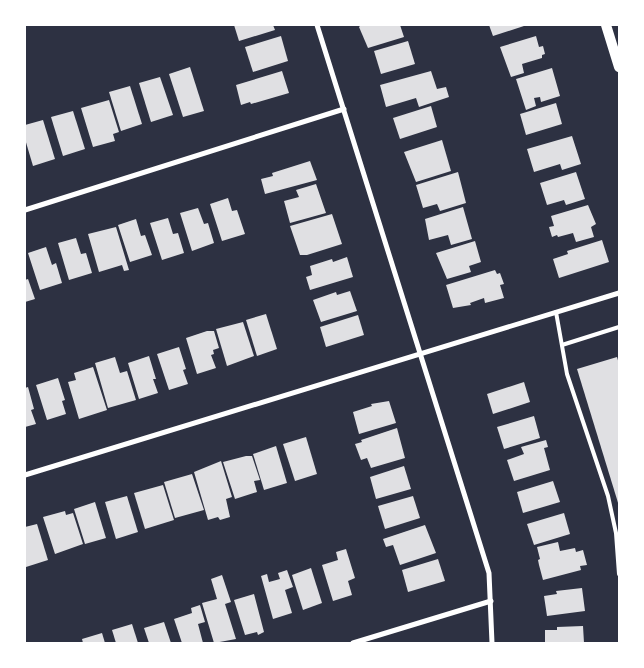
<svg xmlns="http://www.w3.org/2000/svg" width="644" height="668" viewBox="0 0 644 668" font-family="Figtree,sans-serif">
  <rect width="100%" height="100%" fill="#2d3142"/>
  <g fill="#e0e0e3">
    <polygon points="234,25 273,25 275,30 239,41"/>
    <polygon points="361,25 400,25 404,37 368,48 359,27"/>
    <polygon points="489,25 527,25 493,36"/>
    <polygon points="281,36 288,61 253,72 245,47"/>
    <polygon points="536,36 539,47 543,46 545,54 542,55 542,58 522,64 524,73 511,77 500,47"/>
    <polygon points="408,41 415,64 381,74 374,51"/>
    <polygon points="190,67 204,111 183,117 169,74"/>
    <polygon points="552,68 560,96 541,102 540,97 534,98 536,106 526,110 516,79"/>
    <polygon points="282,71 289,93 251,104 250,102 241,105 236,85"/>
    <polygon points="431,71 437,89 446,87 449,97 419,107 416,98 386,107 380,85"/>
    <polygon points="160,77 173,115 151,122 139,83"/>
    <polygon points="130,86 142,124 121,131 109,92"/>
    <polygon points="109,100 119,132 113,134 115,141 93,147 81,108"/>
    <polygon points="556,103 562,124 526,135 520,114"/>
    <polygon points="431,106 437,127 400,139 393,118"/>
    <polygon points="73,111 85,149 63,156 51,117"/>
    <polygon points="43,120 55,159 33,166 25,139 25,125"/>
    <polygon points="572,136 581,164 562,170 560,164 534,172 527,149"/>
    <polygon points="442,140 451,171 416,182 404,152"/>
    <polygon points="310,161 317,180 265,194 261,179 273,176 272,173"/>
    <polygon points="458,172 466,203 440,211 437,204 423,208 416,185"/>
    <polygon points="576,172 585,199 566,205 564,200 547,205 540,183"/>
    <polygon points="316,184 326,213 290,223 284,201 299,197 296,190"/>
    <polygon points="228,198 232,211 237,210 245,234 222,241 210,204"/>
    <polygon points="588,205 596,224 591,227 594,237 576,242 573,233 558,237 557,235 552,237 549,227 554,226 551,216"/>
    <polygon points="463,207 472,239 451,245 448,235 429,240 425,219"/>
    <polygon points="198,208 204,224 208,223 214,243 192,251 180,213"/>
    <polygon points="332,214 342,244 307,255 300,255 290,226"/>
    <polygon points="168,218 173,234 178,233 184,253 162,260 150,223"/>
    <polygon points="136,219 141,236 145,235 152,255 130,262 118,225"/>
    <polygon points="116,227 129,270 124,271 122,265 99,272 88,234"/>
    <polygon points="76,238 81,254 86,253 92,273 69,280 58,243"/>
    <polygon points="602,240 609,262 559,278 553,259 568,254 567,251"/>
    <polygon points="475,241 481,262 469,266 471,272 447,279 436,253"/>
    <polygon points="46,247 52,265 56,263 62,283 40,290 28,253"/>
    <polygon points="347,257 353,277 310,290 306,277 312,275 310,266 332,259 333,262"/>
    <polygon points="495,270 497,274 500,273 504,284 500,285 504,298 485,303 484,298 470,303 471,305 453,308 446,285"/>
    <polygon points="28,279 35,299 25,302 25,280"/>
    <polygon points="350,291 357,311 321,322 313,300 336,292 337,295"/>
    <polygon points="266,314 277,349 257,356 246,320"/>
    <polygon points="358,315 364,335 326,347 320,327"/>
    <polygon points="243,322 254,356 227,366 216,329"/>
    <polygon points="207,331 214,331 219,348 213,350 214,354 211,355 216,368 197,374 186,338"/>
    <polygon points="179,347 186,369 183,370 188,384 169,390 157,354"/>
    <polygon points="149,356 156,379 153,379 158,393 139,399 128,363"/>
    <polygon points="115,357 120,373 127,371 136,400 108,408 95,363"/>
    <polygon points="617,357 619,364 619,506 577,369"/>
    <polygon points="93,367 107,410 79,419 68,382 76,380 74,373"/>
    <polygon points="58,378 65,400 62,401 66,414 47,420 36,385"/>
    <polygon points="524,382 530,402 493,414 487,394"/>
    <polygon points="28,387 34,409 31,410 36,424 25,427 25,388"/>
    <polygon points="389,401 396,423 359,434 353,412 372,406 371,404"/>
    <polygon points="534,416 540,438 504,449 497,427"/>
    <polygon points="397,428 405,458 371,468 367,458 361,460 355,444 362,442 361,440"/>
    <polygon points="306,437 317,474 295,481 283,444"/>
    <polygon points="546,440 548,447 544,448 550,470 514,481 507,460 524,454 521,447"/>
    <polygon points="276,446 287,483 264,490 253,454"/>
    <polygon points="246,456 252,456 260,480 254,481 257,492 235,499 223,462"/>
    <polygon points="221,461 232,497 226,499 230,517 220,520 218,517 208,520 194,472"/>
    <polygon points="404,466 411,489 376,499 370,477"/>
    <polygon points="192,474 204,510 175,518 164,482"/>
    <polygon points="553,481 560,502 523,513 517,492"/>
    <polygon points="163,485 174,520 145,529 134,493"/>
    <polygon points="127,496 138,532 116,539 105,502"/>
    <polygon points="413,496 420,518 385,529 378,506"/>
    <polygon points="95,502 106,538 85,544 74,509"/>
    <polygon points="65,511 66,515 73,513 83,544 55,554 43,517"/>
    <polygon points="564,513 570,534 534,545 527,524"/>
    <polygon points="37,524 48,560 26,567 25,527"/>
    <polygon points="425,525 436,553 400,565 393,545 386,547 383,539"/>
    <polygon points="558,542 560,551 575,548 576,552 583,550 587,565 580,566 581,570 543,580 539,565 538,560 540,559 537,547"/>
    <polygon points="346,549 355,578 348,581 352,595 333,601 322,565 338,560 336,552"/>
    <polygon points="438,559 445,581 408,592 402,570"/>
    <polygon points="311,568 322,603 303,610 292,575"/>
    <polygon points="287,570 293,587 285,590 292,613 273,619 261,576 267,574 269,582 280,579 278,573"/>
    <polygon points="222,575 231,602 225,604 236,639 214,643 202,603 217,599 211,579"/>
    <polygon points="582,588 585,611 547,616 544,596 557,594 556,591"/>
    <polygon points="254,594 264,632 258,635 257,632 245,635 234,600"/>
    <polygon points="200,605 205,622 198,624 203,643 182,643 174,619 192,613 191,608"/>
    <polygon points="164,622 171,643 149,643 144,628"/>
    <polygon points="132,624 138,643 116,643 112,630"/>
    <polygon points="583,626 584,643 545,643 545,630 557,630 557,627"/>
    <polygon points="102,633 105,643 83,643 82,639"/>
  </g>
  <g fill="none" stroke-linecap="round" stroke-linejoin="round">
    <g stroke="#fff" stroke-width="4">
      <polyline points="556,312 567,374 608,496 616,533 619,574"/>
      <polyline points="562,345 619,327"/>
    </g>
    <g stroke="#fff" stroke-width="5">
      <polyline points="317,25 489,573 492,643"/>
      <polyline points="25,210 344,109"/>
      <polyline points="25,475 619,293"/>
      <polyline points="353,643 491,601"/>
    </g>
    <polyline stroke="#fff" stroke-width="10" points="606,25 619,67"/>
  </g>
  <rect width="644" height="668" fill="none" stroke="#ffffff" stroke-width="52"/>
</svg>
